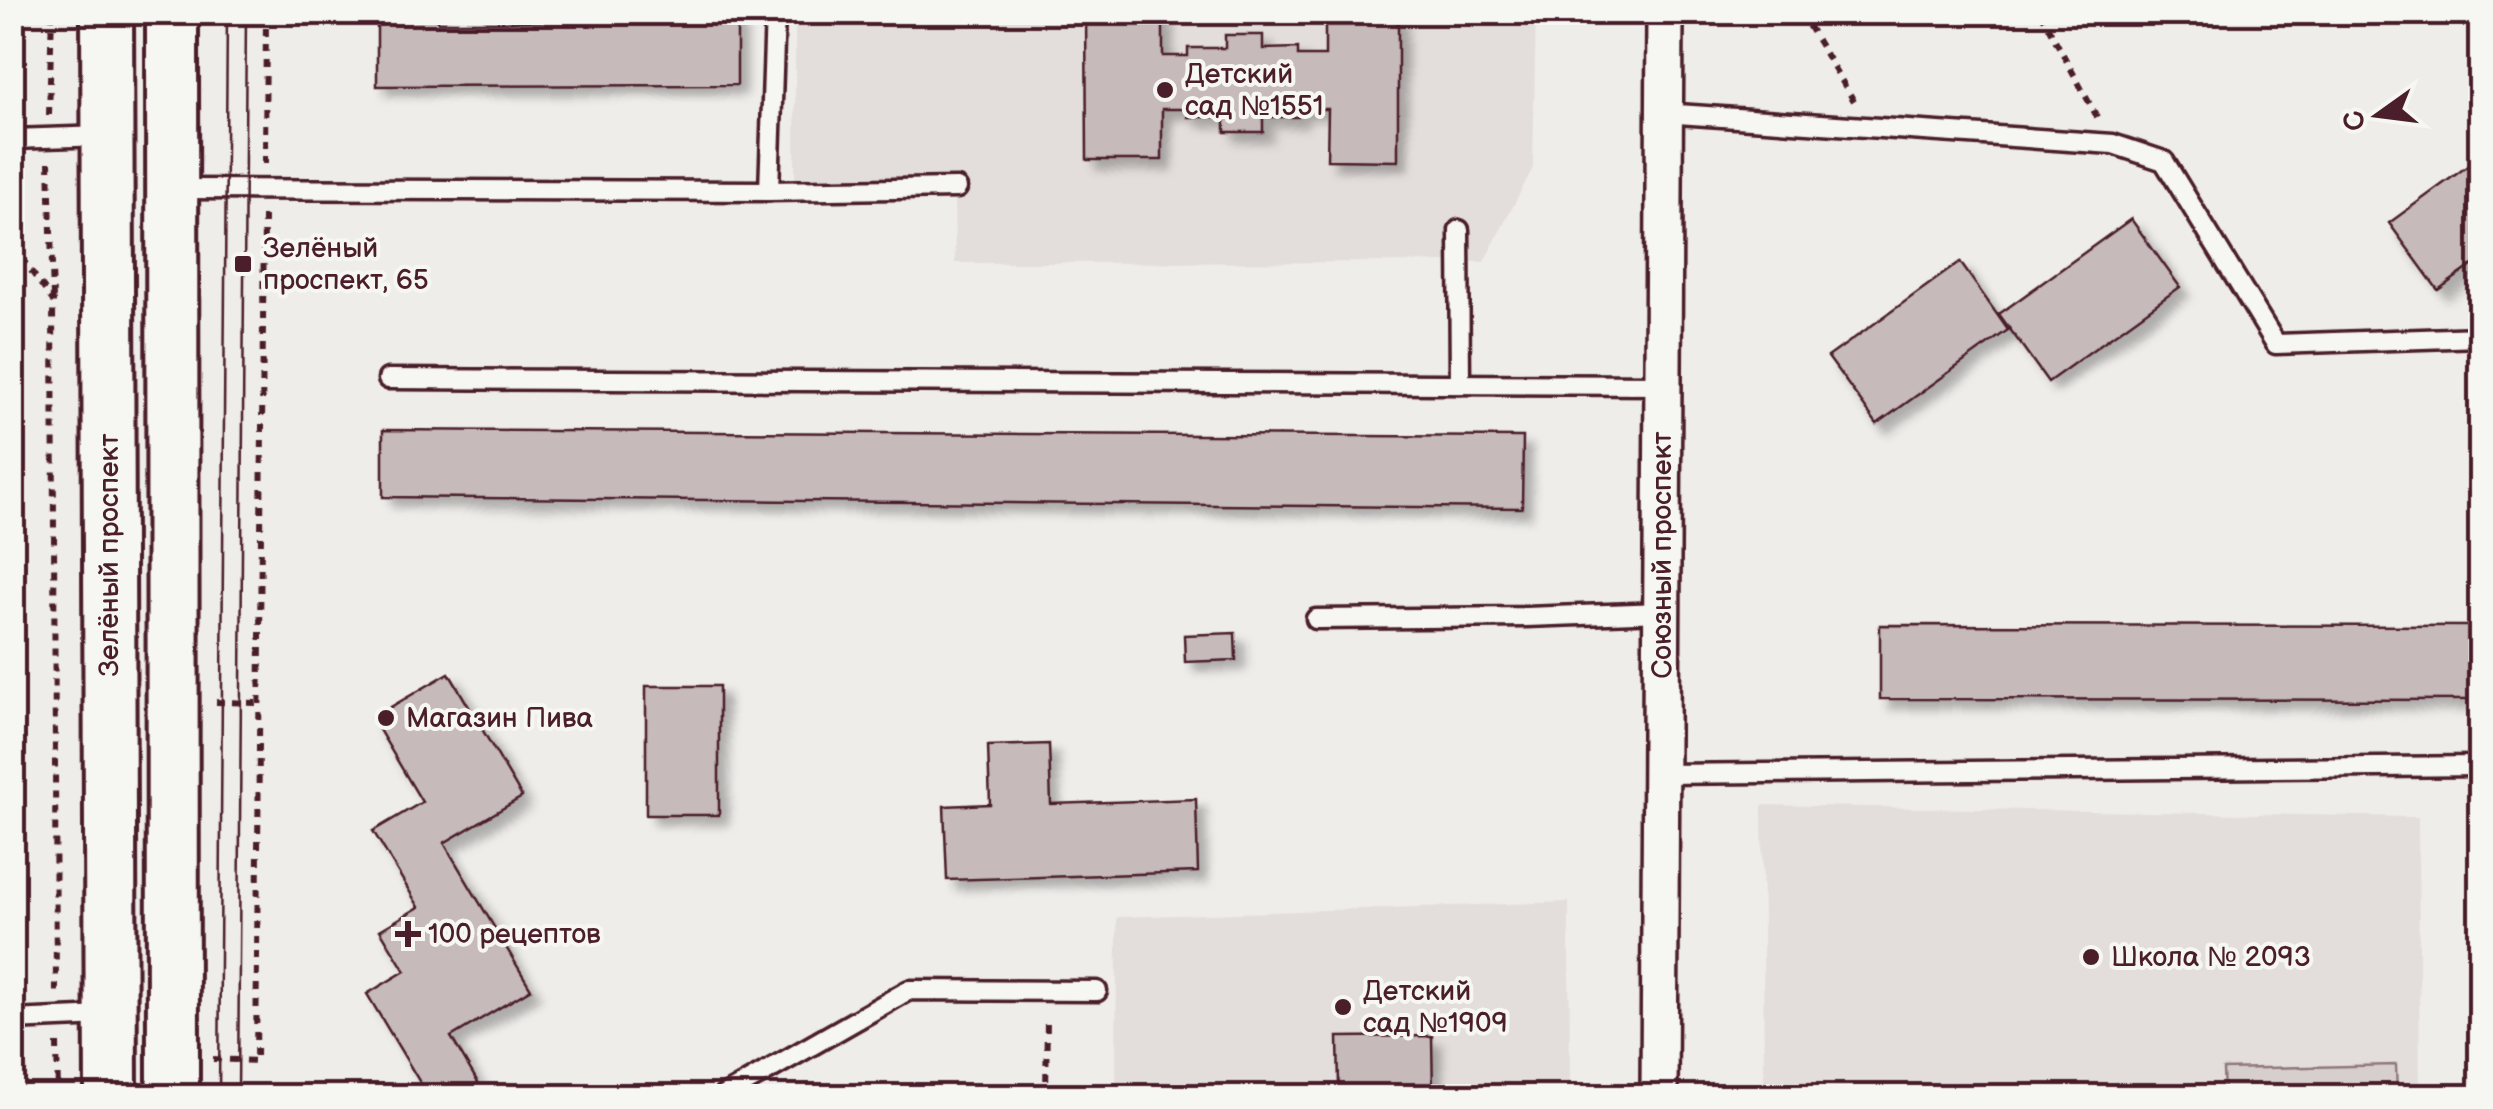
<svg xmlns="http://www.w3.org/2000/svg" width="2493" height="1109" viewBox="0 0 2493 1109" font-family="'Balsamiq Sans',sans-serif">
  <defs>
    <filter id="shadow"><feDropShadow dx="9" dy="9" stdDeviation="5" flood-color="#0004"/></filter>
  </defs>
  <rect width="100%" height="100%" fill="#efedea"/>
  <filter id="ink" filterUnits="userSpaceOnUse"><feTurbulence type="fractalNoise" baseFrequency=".01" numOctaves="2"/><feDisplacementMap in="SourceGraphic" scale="20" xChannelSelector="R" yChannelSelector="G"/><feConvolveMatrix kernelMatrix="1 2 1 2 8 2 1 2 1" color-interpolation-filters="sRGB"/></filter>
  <g filter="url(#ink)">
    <g fill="#e3dedc">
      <polygon points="795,13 1536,13 1533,168 1484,262 955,263 954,201 795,203"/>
      <polygon points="1762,805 2418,817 2420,1096 1764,1096"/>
      <polygon points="1569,902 1570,1096 1116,1096 1117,917"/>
      <polygon points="12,1068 28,1068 28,1096 13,1096"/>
    </g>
    <polygon fill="#d7cfce" stroke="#90777c" stroke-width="2.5" points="2396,1065 2397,1096 2224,1096 2223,1069"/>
    <g fill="#c6babb" stroke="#4a1f2b" stroke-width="2.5" filter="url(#shadow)">
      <polygon points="377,12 438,12 438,22 682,21 682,12 737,12 737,85 377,86"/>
      <polygon points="1086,12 1163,12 1163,56 1188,56 1188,48 1225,48 1225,35 1263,35 1263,49 1298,48 1298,56 1325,56 1325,12 1398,12 1398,161 1327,160 1328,109 1299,109 1298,117 1263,117 1263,132 1225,132 1225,117 1188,117 1188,109 1162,109 1162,160 1087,160"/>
      <polygon points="2480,157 2480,260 2438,290 2389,223"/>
      <polygon points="2131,219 2180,287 2048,382 1999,314"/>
      <polygon points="1960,262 2008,330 1877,424 1828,357"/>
      <polygon points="383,430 1523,437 1522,508 383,497"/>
      <polygon points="1880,625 2480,626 2480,700 1880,699"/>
      <polygon points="1235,633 1236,660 1185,662 1184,635"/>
      <polygon points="449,673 522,797 444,843 531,989 451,1037 486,1096 428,1096 367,994 405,971 380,930 419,907 373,831 422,802 372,718"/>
      <rect x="646" y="686" width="73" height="129"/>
      <polygon points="1049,744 1051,804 1196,799 1198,872 947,880 944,806 990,804 988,746"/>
      <polygon points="1432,1036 1433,1096 1365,1096 1365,1086 1339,1087 1338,1037"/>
    </g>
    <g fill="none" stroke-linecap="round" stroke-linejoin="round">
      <defs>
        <g id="lane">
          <polyline points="1663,113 2113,144 2164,161 2276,344 2480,337"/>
          <polyline points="12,139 106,136"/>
          <polyline points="173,189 769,191 957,188"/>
          <polyline points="769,191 775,12"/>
          <polyline points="1459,230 1460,384"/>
          <polyline points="388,379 1663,385"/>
          <polyline points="1316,619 1526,617 1662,612"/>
          <polyline points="1661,774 2480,766"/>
          <polyline points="12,1020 105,1016"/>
          <polyline points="723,1096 909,990 1097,991"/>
        </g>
        <polyline id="street" points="1659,1096 1665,12"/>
        <g id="secondary">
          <polyline points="107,12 111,1096"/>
          <polyline points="172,12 173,1096"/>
        </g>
      </defs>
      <use href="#lane" stroke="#4a1f2b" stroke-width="25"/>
      <use href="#street" stroke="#4a1f2b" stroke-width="42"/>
      <use href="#secondary" stroke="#4a1f2b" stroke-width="58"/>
      <g stroke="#4a1f2b" stroke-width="6" stroke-dasharray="8 8" stroke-linecap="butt">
        <polyline points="1800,12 1854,101"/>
        <polyline points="2040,12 2097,117"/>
        <polyline points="49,115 52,12"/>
        <polyline points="49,162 53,300"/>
        <polyline points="265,164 266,12"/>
        <polyline points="12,245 53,301 56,995"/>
        <polyline points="216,702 259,703"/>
        <polyline points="57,1043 58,1096"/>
        <polyline points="213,1059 256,1061 264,216"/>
        <polyline points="1046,1096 1047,1018"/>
      </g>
      <use href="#lane" stroke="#f6f6f2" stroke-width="18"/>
      <use href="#street" stroke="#f6f6f2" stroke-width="35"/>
      <use href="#secondary" stroke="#f6f6f2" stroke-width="50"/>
      <g stroke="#4a1f2b" stroke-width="2.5">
        <polyline points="219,1096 227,12"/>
        <polyline points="238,1096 246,12"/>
      </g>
    </g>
  </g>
  <g fill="#4a1f2b" stroke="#f6f6f2" stroke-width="4">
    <circle cx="1165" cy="90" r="10"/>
    <rect x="233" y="254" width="20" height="20" rx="5"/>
    <circle cx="386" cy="718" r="10"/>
    <path d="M403 919h10v10h10v10h-10v10h-10v-10h-10v-10h10z"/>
    <circle cx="2091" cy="957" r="10"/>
    <circle cx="1343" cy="1007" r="10"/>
  </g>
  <g text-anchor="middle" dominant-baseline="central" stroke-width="8" stroke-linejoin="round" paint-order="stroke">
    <g font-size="28" fill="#4a1f2b" stroke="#f6f6f2" text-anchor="start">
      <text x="1185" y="74">Детский<tspan x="1185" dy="32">сад №1551</tspan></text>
      <text x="263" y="248">Зелёный<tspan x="263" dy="32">проспект, 65</tspan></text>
      <text x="406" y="718">Магазин Пива</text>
      <text x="428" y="934">100 рецептов</text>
      <text x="2111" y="957">Школа № 2093</text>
      <text x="1363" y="991">Детский<tspan x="1363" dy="32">сад №1909</tspan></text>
    </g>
    <g font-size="28" fill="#4a1f2b" stroke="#f6f6f2">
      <text transform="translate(109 555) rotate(-90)">Зелёный проспект</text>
      <text transform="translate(1662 555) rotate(-90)">Союзный проспект</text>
    </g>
  </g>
  <rect width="2493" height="1109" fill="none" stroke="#f6f6f2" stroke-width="50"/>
  <rect x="25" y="25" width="2443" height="1059" fill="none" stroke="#4a1f2b" stroke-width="4" filter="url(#ink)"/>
  <g transform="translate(2378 115) rotate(256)" stroke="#f6f6f2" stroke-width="8" paint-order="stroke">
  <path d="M0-8L18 38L0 25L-18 38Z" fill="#4a1f2b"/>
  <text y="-15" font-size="28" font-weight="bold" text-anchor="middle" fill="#4a1f2b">С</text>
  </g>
</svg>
